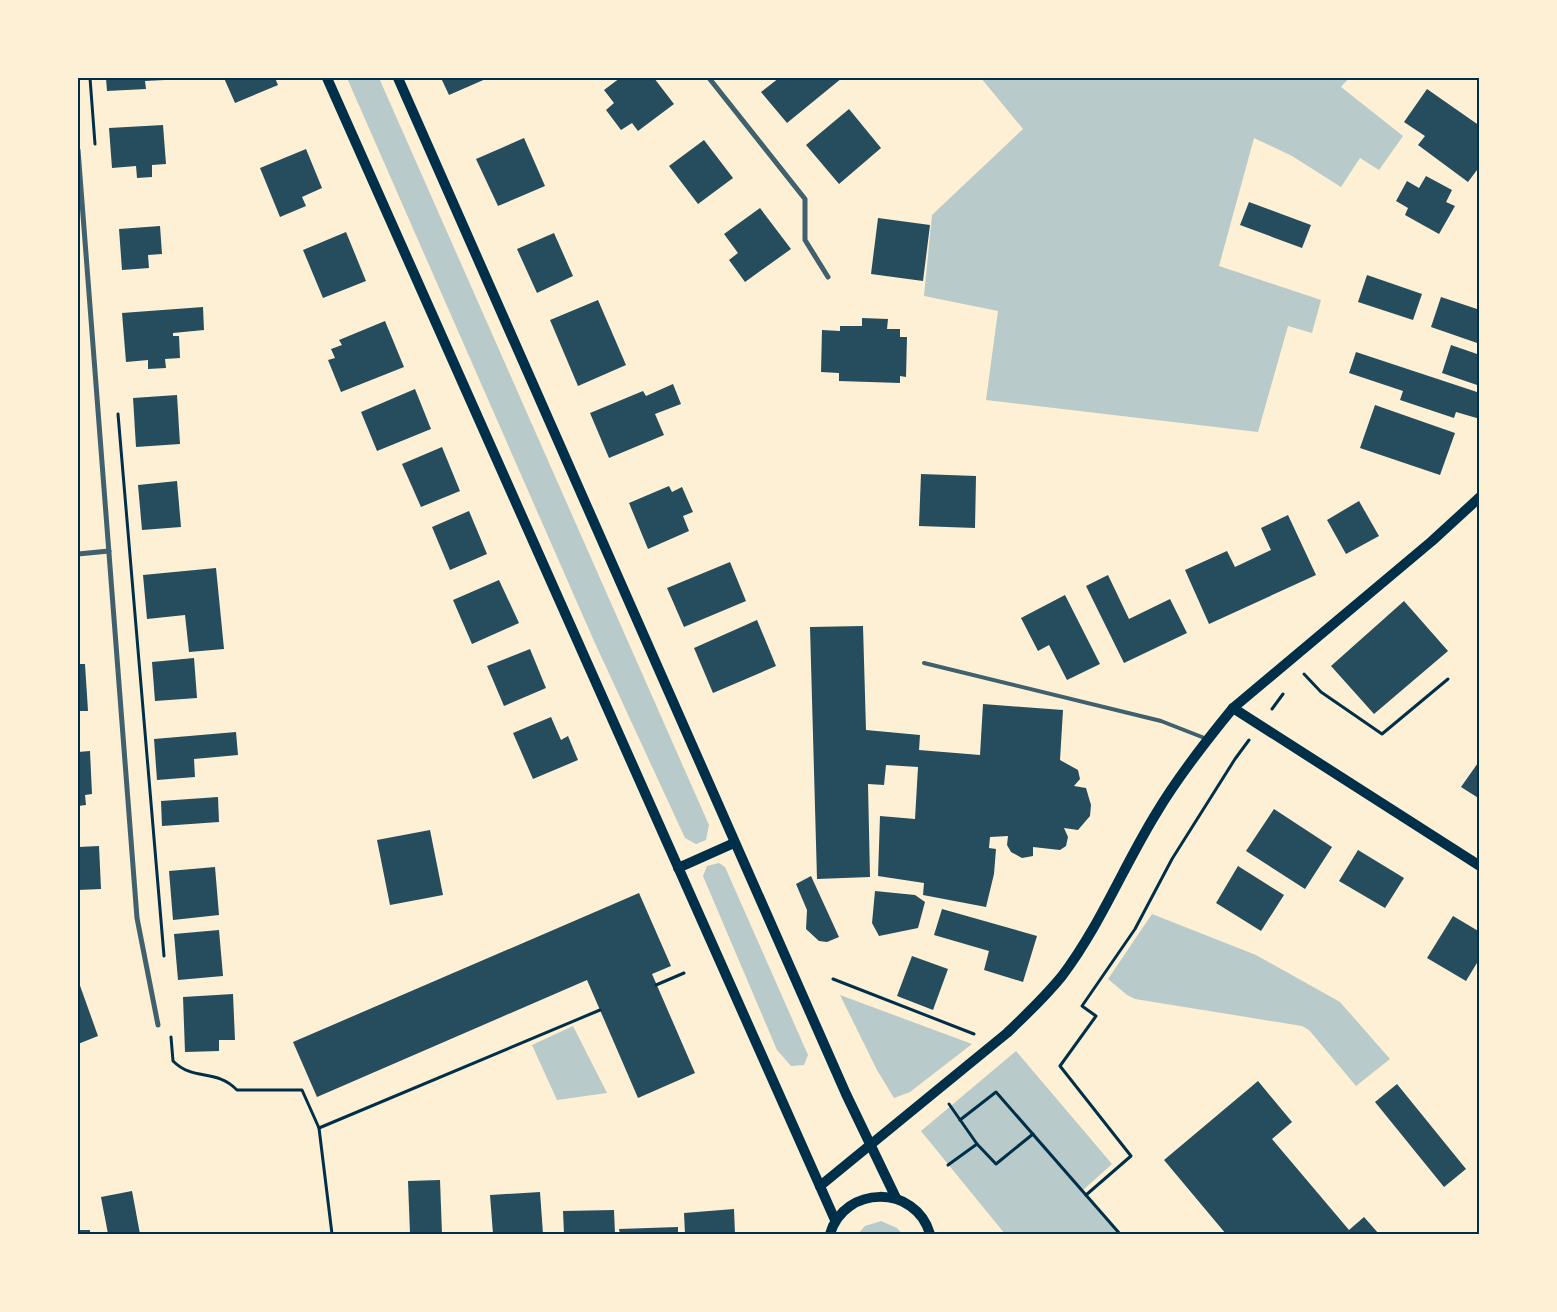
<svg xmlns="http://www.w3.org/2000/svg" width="1557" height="1312" viewBox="0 0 1557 1312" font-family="'Open Sans',sans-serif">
  <rect width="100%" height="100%" fill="#fdf0d5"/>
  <g fill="#b9caca">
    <polygon points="347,78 379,78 709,825 706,840 696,844 685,838 594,641"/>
    <polygon points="981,78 1349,78 1341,87 1403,136 1379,170 1360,158 1341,187 1292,156 1254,138 1219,266 1321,300 1312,333 1288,326 1258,432 986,400 998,311 924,296 932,215 1023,129"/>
    <polygon points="719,863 725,867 808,1055 804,1065 791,1066 777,1050 703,876 707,866"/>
    <polygon points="1152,914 1256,955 1340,1002 1390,1059 1356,1086 1309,1030 1302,1026 1135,999 1127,995 1108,979"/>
    <polygon points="840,995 972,1044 910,1092 894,1098 877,1070"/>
    <polygon points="573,1026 607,1093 557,1100 532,1045"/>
    <polygon points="1016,1051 1112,1164 1082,1191 1120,1234 1005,1234 921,1131"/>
    <polygon points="881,1221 897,1228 902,1234 858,1234 865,1226"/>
  </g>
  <g fill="#264d5e">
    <polygon points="106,78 165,78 165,80 145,81 146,89 107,91"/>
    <polygon points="224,78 275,78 278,85 235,103"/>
    <polygon points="441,78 488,78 449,95"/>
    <polygon points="620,78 654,78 674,104 638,131 632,123 621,130 606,110 614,103 604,90"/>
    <polygon points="779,78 842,78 787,123 761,92"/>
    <polygon points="1427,89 1480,126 1480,166 1468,182 1418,145 1425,136 1404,122"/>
    <polygon points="849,109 881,148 839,184 806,145"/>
    <polygon points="163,125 166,164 152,165 152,177 137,178 136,166 112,168 109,128"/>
    <polygon points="524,138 545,186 498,206 476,159"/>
    <polygon points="704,140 733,178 698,204 669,166"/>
    <polygon points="306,149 322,188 302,197 306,206 280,217 260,168"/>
    <polygon points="1426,176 1452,190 1446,202 1455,206 1439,234 1405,215 1408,208 1396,201 1407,181 1419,188"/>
    <polygon points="1249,202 1311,225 1302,248 1240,225"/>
    <polygon points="760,208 791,249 745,282 729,260 738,253 724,234"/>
    <polygon points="878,218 930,225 923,281 871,274"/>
    <polygon points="160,226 162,254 148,255 149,268 122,270 119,229"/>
    <polygon points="346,232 366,281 323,298 303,250"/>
    <polygon points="554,233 573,276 537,293 517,249"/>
    <polygon points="1367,275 1422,294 1413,320 1358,302"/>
    <polygon points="1441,297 1480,310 1480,344 1431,327"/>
    <polygon points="598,300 626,365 578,386 550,320"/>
    <polygon points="203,307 204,330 173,333 173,336 179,336 180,358 165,359 166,368 148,369 148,360 126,362 122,313"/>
    <polygon points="862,318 888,319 887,329 900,329 900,337 907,337 906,377 900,376 900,383 839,381 839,373 821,372 822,330 840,331 840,326 862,326"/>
    <polygon points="385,321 404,367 341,392 328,360 335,358 331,349 342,345 339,340"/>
    <polygon points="1451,345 1480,355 1480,386 1442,373"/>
    <polygon points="1356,352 1480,393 1480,419 1456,412 1454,418 1400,400 1403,391 1349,373"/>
    <polygon points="673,384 681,404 655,414 664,435 609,458 590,413 643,391 646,396"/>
    <polygon points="415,389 431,429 377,451 361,412"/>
    <polygon points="177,395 180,444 136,447 133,398"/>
    <polygon points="1375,405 1455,433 1440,475 1360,448"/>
    <polygon points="442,447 460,491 421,507 402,464"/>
    <polygon points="921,474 976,476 975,528 919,526"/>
    <polygon points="177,481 181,527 142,530 138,485"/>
    <polygon points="669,486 672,492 682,487 693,512 683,516 689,531 648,549 629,503"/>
    <polygon points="1359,501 1379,536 1346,554 1327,520"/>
    <polygon points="469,511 487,554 450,570 432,527"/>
    <polygon points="1288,515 1316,575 1209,624 1185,570 1227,551 1235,567 1271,550 1261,528"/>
    <polygon points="730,562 746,601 684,627 667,588"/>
    <polygon points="216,568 224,649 189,652 185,615 147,619 143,575"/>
    <polygon points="1108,575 1129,619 1170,599 1187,633 1124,663 1086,586"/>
    <polygon points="499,580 519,623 472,644 453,600"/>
    <polygon points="1065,595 1100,664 1067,680 1049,645 1038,651 1021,618"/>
    <polygon points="1404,601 1448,651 1374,714 1331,666"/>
    <polygon points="757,620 776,666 713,693 694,648"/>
    <polygon points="863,626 866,730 920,735 919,750 980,755 983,704 1063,710 1060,760 1078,770 1080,779 1074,786 1086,788 1091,805 1090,816 1078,830 1064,828 1068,837 1066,846 1060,850 1033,847 1033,856 1022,858 1011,852 1007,845 1008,836 990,837 989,848 996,849 994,874 986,907 923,895 924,883 878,876 880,816 915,819 918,767 886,765 884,785 868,784 870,877 817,879 810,627"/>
    <polygon points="530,649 546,688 504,706 487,666"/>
    <polygon points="194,658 197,698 155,701 152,662"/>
    <polygon points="78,664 85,664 88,711 78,711"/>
    <polygon points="551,717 561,740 568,736 578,760 533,779 513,733"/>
    <polygon points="236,732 238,755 194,759 195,777 157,780 154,739"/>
    <polygon points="90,751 92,794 85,795 86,805 78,806 78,752"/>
    <polygon points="1480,760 1480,799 1461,787"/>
    <polygon points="218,797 219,822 162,826 161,801"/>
    <polygon points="1274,809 1332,847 1305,889 1246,851"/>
    <polygon points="430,830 443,895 390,905 377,840"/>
    <polygon points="99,846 101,889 78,890 78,847"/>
    <polygon points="1358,850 1404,878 1385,908 1339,881"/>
    <polygon points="1238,866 1284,895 1261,931 1216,903"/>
    <polygon points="215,867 219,915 173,920 169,871"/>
    <polygon points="811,876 839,937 827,942 819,941 806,929 807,910 796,884"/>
    <polygon points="875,891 915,895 925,902 918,928 879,936 872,923"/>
    <polygon points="639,893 671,966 652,974 695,1073 638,1098 587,980 317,1097 293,1042"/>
    <polygon points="942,909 1037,936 1023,982 984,970 989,951 934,935"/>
    <polygon points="1453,916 1480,932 1480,958 1466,981 1427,958"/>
    <polygon points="219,930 223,976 178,980 174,934"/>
    <polygon points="912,956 948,969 933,1010 897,996"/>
    <polygon points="78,980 98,1036 78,1044"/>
    <polygon points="233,994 235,1040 219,1040 219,1051 185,1052 183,997"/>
    <polygon points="1258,1081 1292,1122 1272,1139 1349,1230 1364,1217 1379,1234 1226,1234 1164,1160"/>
    <polygon points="1397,1084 1466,1169 1444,1187 1375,1102"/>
    <polygon points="440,1180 442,1234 410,1234 408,1181"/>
    <polygon points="132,1191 140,1234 108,1234 101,1197"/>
    <polygon points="540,1192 543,1234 493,1234 490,1195"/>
    <polygon points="734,1209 735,1234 685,1234 684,1213"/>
    <polygon points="614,1210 615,1234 564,1234 563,1211"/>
    <polygon points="678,1227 678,1234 620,1234 619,1229"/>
    <rect x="78" y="1230" width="12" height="4"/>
  </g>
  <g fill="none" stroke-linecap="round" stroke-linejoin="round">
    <g stroke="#003049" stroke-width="3">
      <polyline points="90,78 95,144"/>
      <polyline points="118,414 164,956"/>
      <polyline points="1304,674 1321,692 1382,734 1448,679"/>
      <polyline points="1272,709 1283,694"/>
      <polyline points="833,979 974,1034"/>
      <polyline points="656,985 684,973"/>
      <path d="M171,1037L173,1061C194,1082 216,1068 237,1090H302L319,1128L332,1234"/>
      <polyline points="960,1120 996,1092 1120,1234"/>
      <polyline points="319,1128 600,1010"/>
      <polyline points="977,1144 996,1164 1033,1134"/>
      <polyline points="948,1165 977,1144 949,1104"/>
      <polyline points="1086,1195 1131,1156 1060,1066 1096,1016 1082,1006 1135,929 1172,859 1235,759 1249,740"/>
    </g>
    <polyline stroke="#3f606c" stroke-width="4" points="924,663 1161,721 1207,739"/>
    <g stroke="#3f606c" stroke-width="5">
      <polyline points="709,78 805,199 805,240 828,277"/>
      <polyline points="78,150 137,918 158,1025"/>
      <polyline points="78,554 109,551"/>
    </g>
    <g stroke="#003049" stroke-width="10">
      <polyline points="327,78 835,1220"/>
      <polyline points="398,78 846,1094 896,1198"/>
      <polyline points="1233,708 1480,866"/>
      <polyline points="678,868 734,843"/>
      <path d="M820,1186L1007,1033C1026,1015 1045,997 1062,976C1100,926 1124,865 1157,812C1179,775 1206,741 1233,708L1432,541L1480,497"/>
      <path d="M830,1234C844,1185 916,1184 930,1234"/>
    </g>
  </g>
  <rect width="1557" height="1312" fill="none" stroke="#fdf0d5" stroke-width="158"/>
  <rect x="79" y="79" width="1399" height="1154" fill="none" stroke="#003049" stroke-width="2"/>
</svg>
